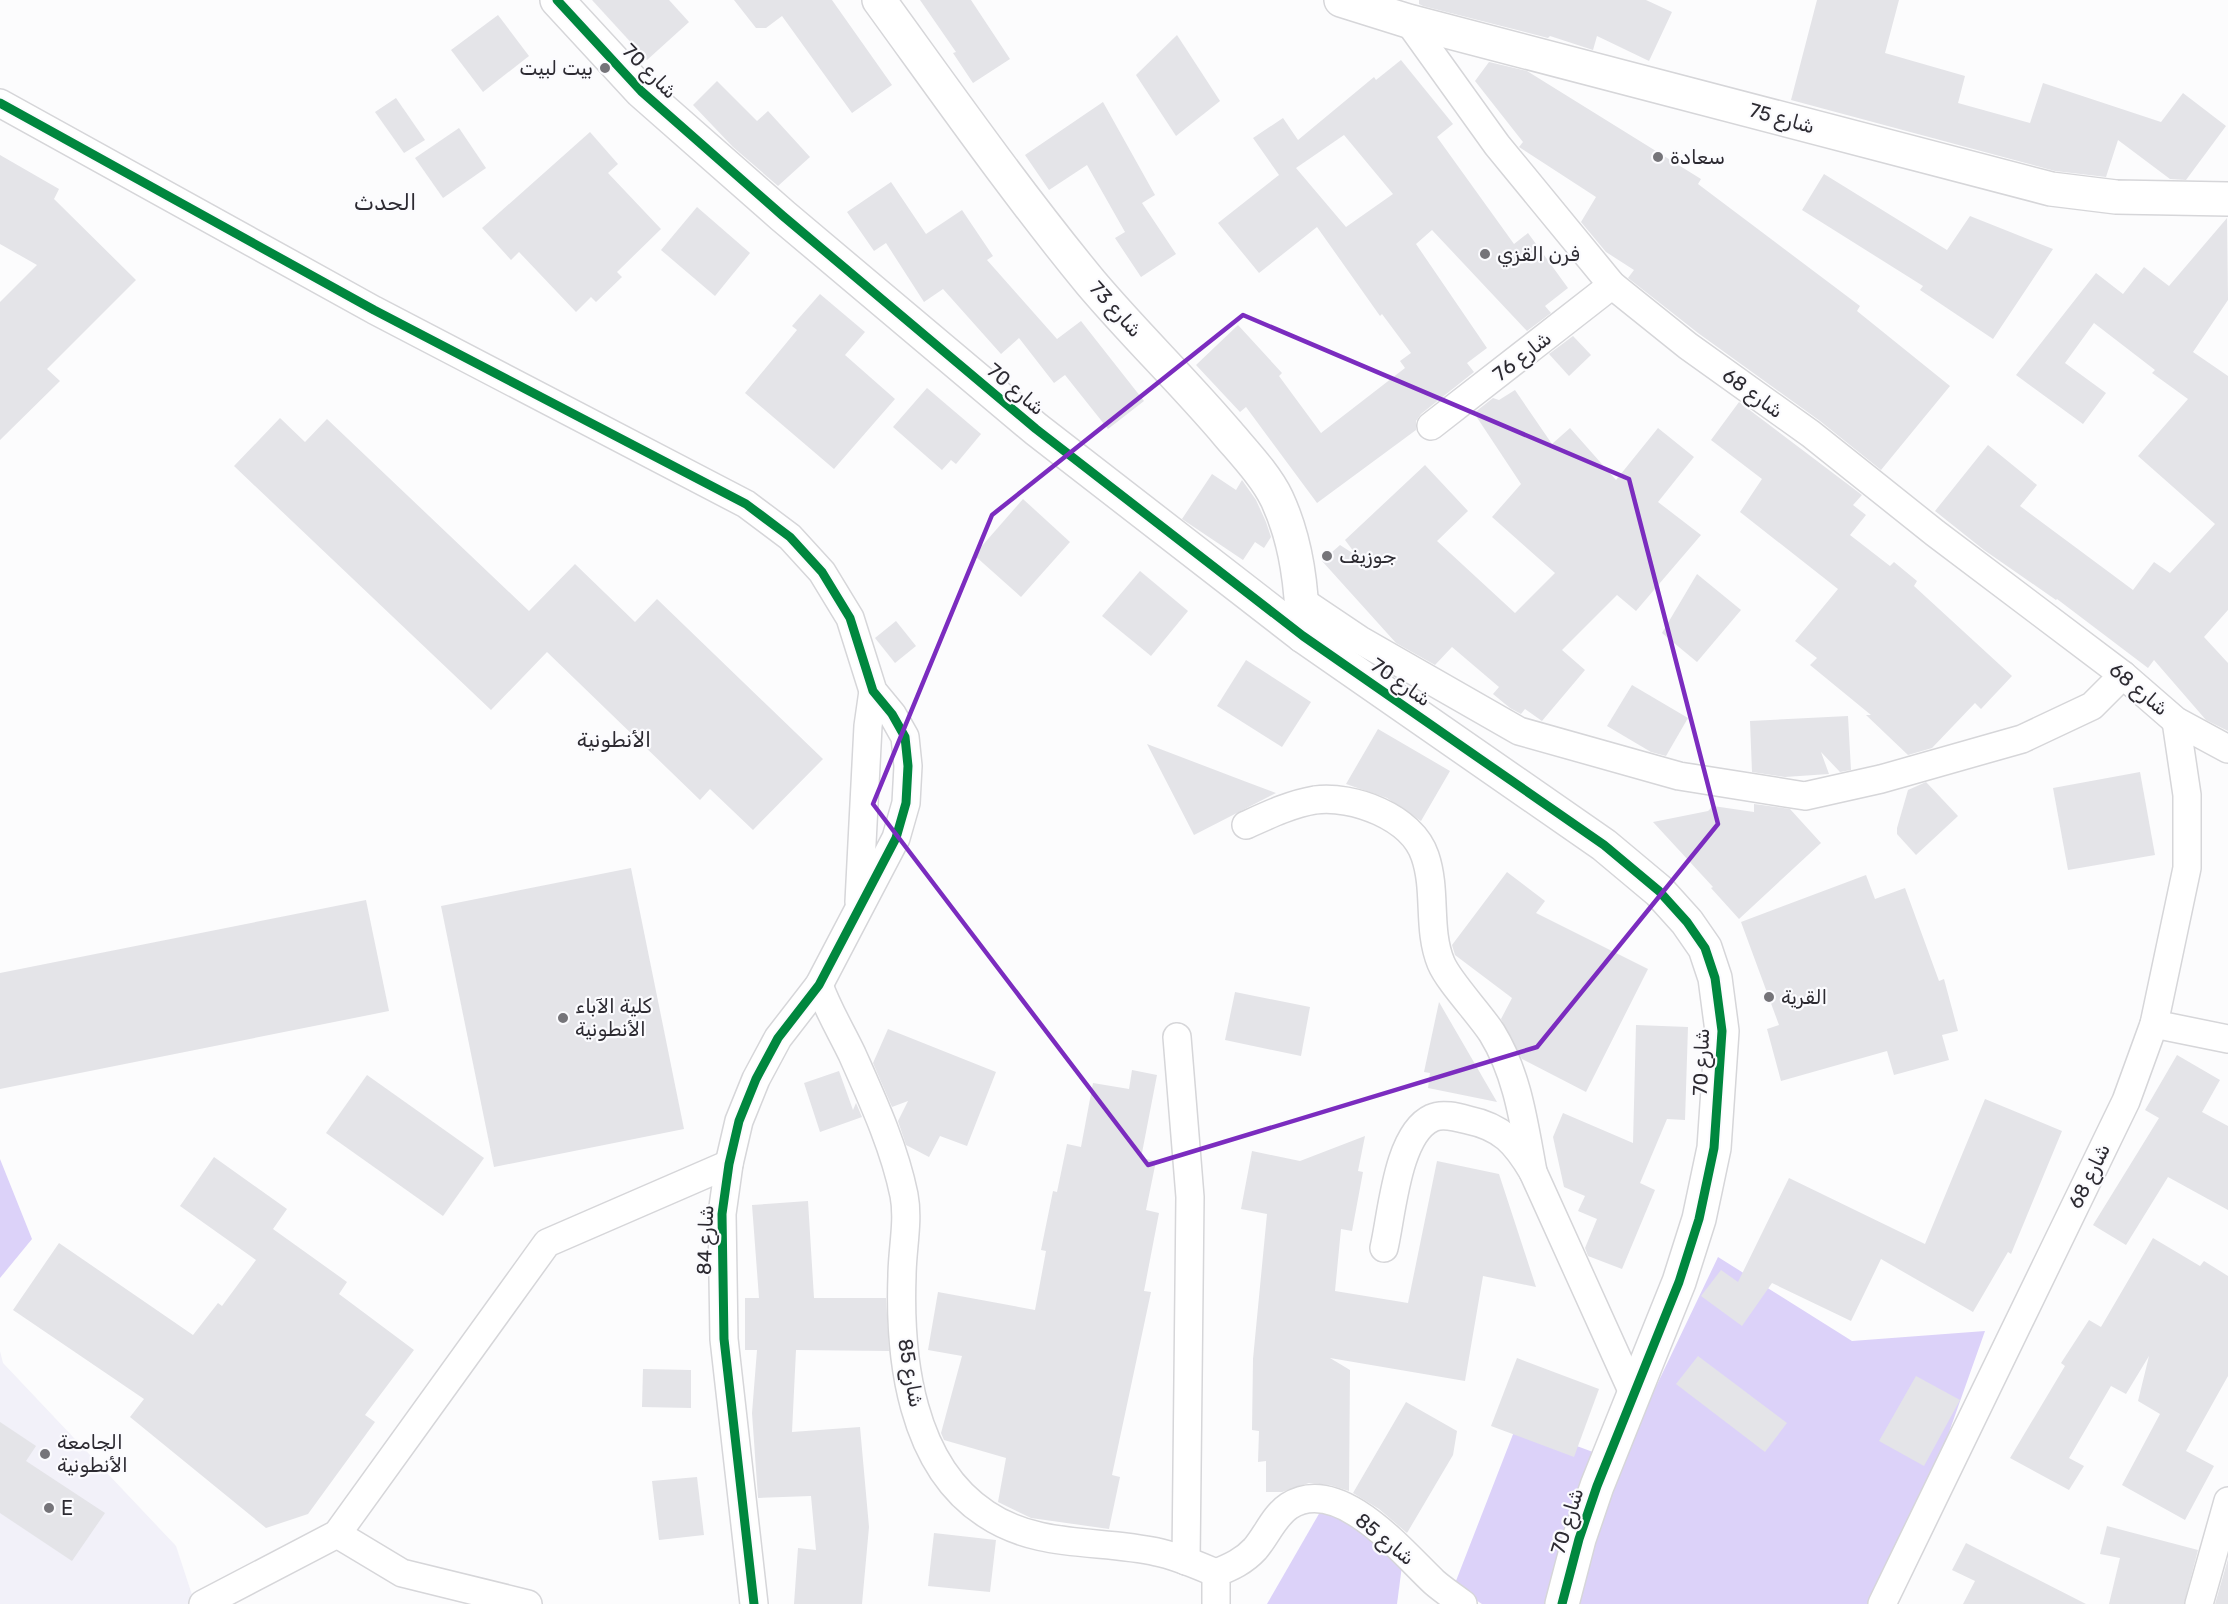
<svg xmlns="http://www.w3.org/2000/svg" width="2228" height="1604" viewBox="0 0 2228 1604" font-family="Rubik,'Noto Sans Arabic',sans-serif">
  <rect width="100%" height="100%" fill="#fcfcfd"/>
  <polygon fill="#f2f1f9" points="0,1351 3,1363 176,1546 195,1604 0,1604"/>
  <g fill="#dcd2f9">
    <polygon points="0,1159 32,1239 0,1278"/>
    <polygon points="1718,1257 1852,1341 1985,1331 1888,1604 1482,1604 1454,1586 1517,1424 1620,1462"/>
    <polygon points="1320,1512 1405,1543 1397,1604 1267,1604"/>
  </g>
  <g fill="#e4e4e8" fill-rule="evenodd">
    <polygon points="592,0 669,0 689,22 647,60"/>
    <polygon points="734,0 832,0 892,85 852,113 782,16 766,28 756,28"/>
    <polygon points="920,0 971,0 1010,59 973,83 953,53 956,52"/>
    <polygon points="1419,0 1646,0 1672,12 1649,61 1597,36 1593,50 1550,36 1548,38 1423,6 1419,4"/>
    <polygon points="1817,0 1899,0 1885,53 1965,76 1958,103 2030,123 2043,83 2161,122 2183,93 2226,126 2186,180 2170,179 2118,140 2106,177 2055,171 1791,100"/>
    <polygon points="498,15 529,56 483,92 451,50"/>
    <polygon points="1177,35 1220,101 1176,136 1136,75"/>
    <path d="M1401,60L1453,124L1437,137L1514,244L1528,233L1568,288L1545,306L1551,313L1527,331L1432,230L1416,244L1487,348L1467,363L1474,372L1421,414L1416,421V430L1317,503L1246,407L1240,412L1196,365L1238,325L1282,373L1279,376L1321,433L1405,368L1400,361L1411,353L1382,314L1380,316L1317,227L1259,273L1218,223L1279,175L1253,138L1283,118L1298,140L1374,77L1376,80ZM1344,135L1393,194L1346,227L1296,168Z"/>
    <polygon points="1489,62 1527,71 1701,179 1698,184 1860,306 1857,311 1950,386 1881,470 1820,421 1698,333 1628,278 1634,270 1606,252 1581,222 1596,197 1519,147 1523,142 1475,81"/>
    <polygon points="717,81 757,121 768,111 810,157 778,186 733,147 693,105"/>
    <polygon points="396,98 425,140 404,153 375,112"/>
    <polygon points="1103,102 1155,195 1142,203 1176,254 1141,277 1115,238 1125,232 1087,165 1049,190 1025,155"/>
    <polygon points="459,128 486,168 443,198 415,158"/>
    <polygon points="590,132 618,164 608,173 661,229 617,272 622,277 596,302 591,297 576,312 519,252 511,260 482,228"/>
    <polygon points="0,155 59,189 54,199 136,280 47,369 60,381 0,440 0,302 37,265 0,244"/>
    <polygon points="1824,174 1947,250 1970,216 2053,249 1993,339 1920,290 1923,286 1802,210"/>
    <polygon points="891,182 926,234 962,210 993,256 987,260 1057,339 1081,321 1144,401 1108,429 1065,375 1054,383 1019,338 1001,354 943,289 924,302 886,243 874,251 847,212"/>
    <polygon points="697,207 750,253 715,296 661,250"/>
    <polygon points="2227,218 2228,300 2193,352 2228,376 2228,610 2204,637 2228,663 2228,731 2206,720 2154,660 2148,668 2057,599 2056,600 1984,550 1935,511 1988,445 2037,485 2020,506 2133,590 2154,562 2170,573 2215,524 2138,456 2188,399 2152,373 2155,370 2094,323 2065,363 2106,393 2083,424 2016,375 2096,273 2123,294 2144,267 2169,286"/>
    <polygon points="820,294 865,332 845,355 895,399 834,469 745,393 797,330 792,326"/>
    <polygon points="1573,336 1591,355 1569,376 1549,354"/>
    <polygon points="927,388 981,434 956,464 951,460 942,470 893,427"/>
    <polygon points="1515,390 1552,444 1570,428 1616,480 1658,428 1694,457 1658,502 1701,535 1636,611 1617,595 1562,650 1585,670 1542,721 1525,709 1521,714 1510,708 1493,694 1499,687 1452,647 1435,665 1396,643 1322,561 1340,545 1357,556 1345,540 1425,465 1468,511 1437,541 1515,613 1555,573 1492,517 1521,484 1474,413 1493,398 1499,400"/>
    <polygon points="1739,402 1862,495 1853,505 1866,515 1850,535 1890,566 1894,562 1917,581 1914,586 2012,676 1981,709 1975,703 1932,748 1908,755 1866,715 1871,715 1810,665 1817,658 1795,641 1838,589 1740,512 1762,479 1711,440"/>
    <polygon points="280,418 305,442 327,419 529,611 575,564 635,622 657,599 823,759 753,830 710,789 700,800 547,652 491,710 234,466"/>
    <polygon points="1212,474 1236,490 1242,480 1256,500 1266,522 1271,537 1264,548 1255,542 1243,560 1182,519"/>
    <polygon points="1023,499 1070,542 1021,597 974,555"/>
    <polygon points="1140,571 1188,611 1151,656 1102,616"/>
    <polygon points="1697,574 1741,610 1697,662 1662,633"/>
    <polygon points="896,621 916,646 895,663 875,638"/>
    <polygon points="1246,660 1311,702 1282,747 1217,706"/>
    <polygon points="1632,685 1688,718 1666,756 1651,752 1607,726"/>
    <polygon points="1848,716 1851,770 1840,772 1821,752 1829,774 1785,777 1752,772 1750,721"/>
    <polygon points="1378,729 1450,771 1421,821 1387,798 1346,784"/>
    <polygon points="1147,744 1244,781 1276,793 1194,835"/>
    <polygon points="2140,772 2155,855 2068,870 2053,788"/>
    <polygon points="1926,782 1958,816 1916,855 1897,834 1897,828 1908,790"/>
    <polygon points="1754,804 1790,809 1821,843 1739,919 1711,888 1713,887 1653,822 1708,811 1713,806 1754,812"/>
    <polygon points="631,868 684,1129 494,1167 441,906"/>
    <polygon points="1507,872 1545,901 1536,913 1648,969 1586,1092 1522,1059 1501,1019 1512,998 1455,955 1452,945"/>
    <polygon points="1866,875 1875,899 1905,888 1939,981 1944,979 1958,1031 1942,1035 1949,1060 1894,1075 1887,1051 1781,1081 1767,1029 1779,1025 1741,922"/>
    <polygon points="366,900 389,1011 0,1089 0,973"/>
    <polygon points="1235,992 1310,1007 1301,1056 1225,1040"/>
    <polygon points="1439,1002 1497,1102 1428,1088 1430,1073 1424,1072"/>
    <polygon points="1636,1025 1688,1027 1685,1120 1667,1119 1640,1183 1655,1190 1622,1269 1588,1256 1585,1248 1597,1219 1578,1211 1585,1196 1564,1187 1553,1137 1563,1113 1633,1143"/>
    <polygon points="888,1029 996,1072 967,1146 940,1136 929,1157 906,1145 898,1121 908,1101 892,1107 873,1063"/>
    <polygon points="2177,1055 2220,1080 2202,1112 2228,1126 2228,1210 2168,1177 2126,1245 2093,1225 2159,1118 2145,1110"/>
    <polygon points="1132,1070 1157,1075 1141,1158 1156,1161 1146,1210 1159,1213 1144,1291 1151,1292 1112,1475 1120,1477 1109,1529 1031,1518 998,1502 1006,1458 944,1440 941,1433 962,1356 928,1350 938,1292 1035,1310 1046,1251 1041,1250 1053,1191 1057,1192 1067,1144 1081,1147 1093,1083 1129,1089"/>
    <polygon points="839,1071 853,1110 856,1103 862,1117 820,1132 804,1083"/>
    <polygon points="367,1075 484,1158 443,1216 326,1133"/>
    <polygon points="1985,1099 2062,1131 2011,1254 2008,1252 1973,1312 1881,1259 1851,1321 1772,1283 1742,1326 1701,1296 1721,1270 1738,1282 1789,1178 1925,1244"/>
    <polygon points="1365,1136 1358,1171 1363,1172 1352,1231 1341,1229 1335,1291 1408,1303 1437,1161 1499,1174 1536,1287 1483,1276 1465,1381 1330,1358 1350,1370 1349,1491 1330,1485 1309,1483 1282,1492 1266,1492 1266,1461 1258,1462 1259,1431 1252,1430 1253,1359 1267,1214 1241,1209 1252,1151 1300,1161"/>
    <polygon points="214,1157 287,1209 273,1229 347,1282 339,1294 414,1350 365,1415 375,1422 308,1514 266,1528 130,1417 144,1399 13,1310 59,1243 193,1335 218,1303 222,1306 256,1260 180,1206"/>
    <polygon points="808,1201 814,1298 886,1298 889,1351 796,1350 792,1432 860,1427 869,1527 862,1604 794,1604 798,1548 816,1550 811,1496 758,1498 752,1413 757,1350 745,1350 745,1298 759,1298 752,1205"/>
    <polygon points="2153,1238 2200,1266 2204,1261 2228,1276 2228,1376 2186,1451 2214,1466 2185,1520 2122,1485 2160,1414 2138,1401 2149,1356 2126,1394 2111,1386 2069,1458 2084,1466 2069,1490 2010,1458 2065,1366 2061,1363 2089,1320 2101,1327"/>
    <polygon points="1698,1356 1787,1423 1765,1452 1676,1384"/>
    <polygon points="1517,1358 1599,1389 1574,1457 1491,1426"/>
    <polygon points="643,1369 691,1370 691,1408 642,1407"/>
    <polygon points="1916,1376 1960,1400 1924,1466 1879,1441"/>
    <polygon points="1406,1402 1457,1431 1453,1455 1407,1533 1379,1509 1353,1493"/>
    <polygon points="0,1422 36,1446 26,1461 105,1513 72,1561 0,1513"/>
    <polygon points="697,1477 704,1535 659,1540 652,1481"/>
    <polygon points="2107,1526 2198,1550 2184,1604 2109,1604 2120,1558 2100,1554"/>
    <polygon points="934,1533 996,1540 990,1592 928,1586"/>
    <polygon points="1966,1543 2086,1604 1963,1604 1975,1581 1952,1570"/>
    <polygon points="2228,1559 2228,1604 2215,1604"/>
  </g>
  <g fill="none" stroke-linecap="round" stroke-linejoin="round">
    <defs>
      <g id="minor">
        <polyline points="1408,21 1497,145 1612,285 1688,346 1811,434 1935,533 2123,675 2176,721 2228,749"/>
        <polyline points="0,103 374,310 746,504 790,537 822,572 850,618 873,691 892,714 905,737 908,766 906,803 896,838 819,985 778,1038 756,1079 739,1121 729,1164 722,1214 724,1339 754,1604"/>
        <polyline points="1431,426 1612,285"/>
        <polyline points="1302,601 1360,640 1519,731 1679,776 1805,796 1881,779 2022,739 2092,706 2123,675"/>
        <path d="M1246,825C1268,815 1291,804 1315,800C1353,795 1412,817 1425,856C1437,891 1427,929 1441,963C1449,982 1479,1013 1492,1033C1518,1075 1524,1124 1533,1172"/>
        <polyline points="859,902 868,726 873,691"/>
        <path d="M819,985C828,1010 841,1031 852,1054C872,1099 894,1146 904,1195C909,1221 902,1250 902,1276C899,1358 911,1465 986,1514C1038,1549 1099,1539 1157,1552C1177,1556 1197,1565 1216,1573"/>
        <polyline points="2154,1024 2228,1039"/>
        <polyline points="1177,1037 1190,1197 1186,1561"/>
        <path d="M1384,1248C1392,1214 1397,1134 1432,1118C1442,1113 1457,1117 1468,1120C1502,1127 1516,1143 1533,1172L1634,1395"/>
        <polyline points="337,1534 402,1573 528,1604"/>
        <polyline points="203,1604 337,1534 547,1243 729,1164"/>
        <path d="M1216,1604V1573C1231,1567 1244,1561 1255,1549C1267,1535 1274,1516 1289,1506C1339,1474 1403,1553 1434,1582C1443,1590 1454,1597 1463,1604"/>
        <polyline points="1882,1604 2126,1101 2154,1024 2187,868 2187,795 2176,721"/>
        <polyline points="2199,1604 2228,1501"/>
      </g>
      <g id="tertiary">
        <polyline points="557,0 641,91 783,216 1036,429 1303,636 1604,845 1659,891 1687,922 1705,948 1715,978 1722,1031 1714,1148 1699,1219 1679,1282 1597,1486 1579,1539 1562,1604"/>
        <path d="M879,0C948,95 1016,192 1091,283C1135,335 1184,382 1228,434C1245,454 1266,476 1277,499C1297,542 1302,589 1303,636"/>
        <polyline points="1341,0 1408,21 2051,189 2116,197 2228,199"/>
      </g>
    </defs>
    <use href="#minor" stroke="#d6d6d9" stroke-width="30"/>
    <use href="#tertiary" stroke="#d6d6d9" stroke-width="36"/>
    <use href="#minor" stroke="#fff" stroke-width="27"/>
    <use href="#tertiary" stroke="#fff" stroke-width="33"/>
    <defs>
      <g id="cycleway">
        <polyline points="557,0 641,91 783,216 1036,429 1303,636 1604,845 1659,891 1687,922 1705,948 1715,978 1722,1031 1714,1148 1699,1219 1679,1282 1597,1486 1579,1539 1562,1604"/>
        <polyline points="0,103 374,310 746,504 790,537 822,572 850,618 873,691 892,714 905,737 908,766 906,803 896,838 819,985 778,1038 756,1079 739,1121 729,1164 722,1214 724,1339 754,1604"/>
      </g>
    </defs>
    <use href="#cycleway" stroke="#fbfbfe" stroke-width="13"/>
    <use href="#cycleway" stroke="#00873e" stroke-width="9"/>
  </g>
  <path fill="none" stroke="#7b2cbf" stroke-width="4.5" stroke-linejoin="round" d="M1243,315L1629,479L1718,824L1537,1047L1148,1165L873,804L992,515Z"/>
  <g fill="#757479" stroke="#fbfbfe" stroke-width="2">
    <circle cx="605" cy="68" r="6"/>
    <circle cx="1658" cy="157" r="6"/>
    <circle cx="1485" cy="254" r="6"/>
    <circle cx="1327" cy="556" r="6"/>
    <circle cx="1769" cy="997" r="6"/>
    <circle cx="563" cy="1018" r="6"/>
    <circle cx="45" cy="1454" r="6"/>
    <circle cx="49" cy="1508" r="6"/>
  </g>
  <g text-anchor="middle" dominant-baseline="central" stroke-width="4.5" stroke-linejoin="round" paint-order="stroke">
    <g font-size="20" fill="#2d2b32" stroke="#fbfbfe" text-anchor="start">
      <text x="593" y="68" text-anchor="end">بيت لبيت</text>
      <text x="1670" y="157">سعادة</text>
      <text x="1497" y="254">فرن القزي</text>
      <text x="1339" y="556">جوزيف</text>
      <text x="1781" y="997">القرية</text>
      <text x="575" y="1006">كلية الآباء<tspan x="575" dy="23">الأنطونية</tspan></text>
      <text x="57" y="1442">الجامعة<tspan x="57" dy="23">الأنطونية</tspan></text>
      <text x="61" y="1508">E</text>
    </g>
    <g font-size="20" fill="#2d2b32" stroke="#fbfbfe">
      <text transform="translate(650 71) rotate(45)">شارع 70</text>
      <text transform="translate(1782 118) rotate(15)">شارع 75</text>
      <text transform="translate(1116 309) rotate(48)">شارع 73</text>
      <text transform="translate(1522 356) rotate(-38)">شارع 76</text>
      <text transform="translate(1016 389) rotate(40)">شارع 70</text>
      <text transform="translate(1753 393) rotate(36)">شارع 68</text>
      <text transform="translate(1401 682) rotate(35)">شارع 70</text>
      <text transform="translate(2139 689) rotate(40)">شارع 68</text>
      <text transform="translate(1701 1062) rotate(-88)">شارع 70</text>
      <text transform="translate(2089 1176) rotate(-64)">شارع 68</text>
      <text transform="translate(705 1240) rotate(-88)">شارع 84</text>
      <text transform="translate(911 1373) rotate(80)">شارع 85</text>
      <text transform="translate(1567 1521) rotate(-73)">شارع 70</text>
      <text transform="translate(1385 1539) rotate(39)">شارع 85</text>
    </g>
    <g font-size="21" fill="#2d2b32" stroke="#fbfbfe">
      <text x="614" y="739">الأنطونية</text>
    </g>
    <g font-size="22" fill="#2d2b32" stroke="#fbfbfe">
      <text x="385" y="202">الحدث</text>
    </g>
  </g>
</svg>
